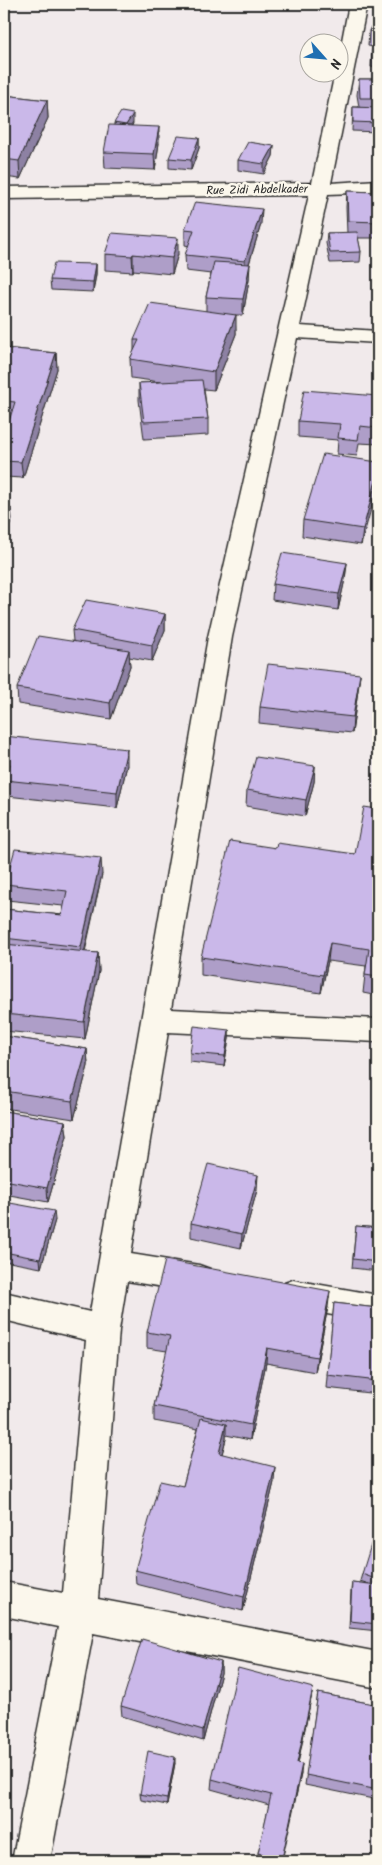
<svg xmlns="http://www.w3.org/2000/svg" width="382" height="1865" viewBox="0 0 382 1865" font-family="Kalam,sans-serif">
  <rect width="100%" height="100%" fill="#f1eaeb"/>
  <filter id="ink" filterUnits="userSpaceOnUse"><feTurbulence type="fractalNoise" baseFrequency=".02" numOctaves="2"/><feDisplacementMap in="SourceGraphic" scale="10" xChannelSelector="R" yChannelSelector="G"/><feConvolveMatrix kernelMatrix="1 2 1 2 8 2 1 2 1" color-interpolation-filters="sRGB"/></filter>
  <g filter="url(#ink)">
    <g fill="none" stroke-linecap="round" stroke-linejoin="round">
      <defs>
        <g id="minor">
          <polygon points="349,4 367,4 331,183 378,180 378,192 328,194 300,326 378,331 378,343 297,338 232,637 171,1009 378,1019 378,1042 168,1032 131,1254 199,1265 210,1269 215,1279 210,1289 199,1293 127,1281 119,1330 98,1599 378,1652 378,1688 93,1633 50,1861 12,1861 58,1627 4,1616 4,1582 63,1593 86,1340 4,1320 4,1292 90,1312 208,637 309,195 4,199 4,187 312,183 335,72 340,72 340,51"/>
          <polygon points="293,1280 378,1295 378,1323 293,1308 282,1304 277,1294 282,1284"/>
        </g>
      </defs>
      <use href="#minor" stroke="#2b2b2b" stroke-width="3"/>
      <use href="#minor" fill="#fbf7ec" fill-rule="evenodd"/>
    </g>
    <g fill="#ae9ec8" stroke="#2b2b2b">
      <polygon points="121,4 137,4 136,6 121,5"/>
      <polygon points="378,13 378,68 371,67 372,51 374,47 368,46 369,31"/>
      <polygon points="359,79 378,79 378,132 352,131 353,107 359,107 357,95"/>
      <polygon points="4,95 47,100 48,118 20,179 4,177"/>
      <polygon points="114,123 133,123 132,126 159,143 155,170 105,168 104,152 114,125"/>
      <polygon points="199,138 199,148 191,170 169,168 169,158"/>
      <polygon points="274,146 273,156 264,174 238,170 238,160"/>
      <polygon points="347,191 378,192 378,238 358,238 361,252 360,262 330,263 326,243 327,233 347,233 346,207"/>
      <polygon points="261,224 249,264 249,280 243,315 235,315 236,334 214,390 204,389 208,419 208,435 144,439 139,400 139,383 160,382 131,378 130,359 134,351 134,340 206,311 206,297 211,274 186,271 185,255 189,246 185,245 185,229"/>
      <polygon points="105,254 178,254 172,274 133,270 133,272 105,270"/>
      <polygon points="96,264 96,274 93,292 51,290 50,280"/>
      <polygon points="4,348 56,353 57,369 23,478 4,477 4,437 10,417 4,417"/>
      <polygon points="378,396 378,444 359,443 357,456 337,454 338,440 298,437 298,421"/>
      <polygon points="378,462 361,545 302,536 303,520"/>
      <polygon points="347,563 345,579 338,610 272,600 273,584"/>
      <polygon points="165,614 165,630 152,661 129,657 130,666 111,719 18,704 17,688 73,641 72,630"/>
      <polygon points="360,674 358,690 352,733 259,723 260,707"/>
      <polygon points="4,736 127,765 117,808 7,796 6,780 4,779"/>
      <polygon points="315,766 314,782 305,816 246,806 247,790"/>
      <polygon points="378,809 378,996 363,993 366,966 328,961 321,993 201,975 201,957 276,848 355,854"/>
      <polygon points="102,874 85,952 98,953 99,971 85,1039 4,1031 4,909 62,915 63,906 7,900 5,884"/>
      <polygon points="229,1030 229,1039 224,1066 190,1062 190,1053"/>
      <polygon points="4,1036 87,1049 88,1066 74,1119 4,1108"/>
      <polygon points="4,1111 65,1121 67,1136 48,1202 4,1194"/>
      <polygon points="257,1190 241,1248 191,1237 191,1223"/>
      <polygon points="55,1220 41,1268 4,1261 4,1225"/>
      <polygon points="356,1226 378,1228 378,1271 352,1268"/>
      <polygon points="334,1303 378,1308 378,1394 326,1388"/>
      <polygon points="328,1307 315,1372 266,1363 250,1440 226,1435 226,1439 222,1454 274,1482 243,1611 136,1584 135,1570 183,1486 198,1429 154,1421 154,1406 167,1351 147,1348 147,1332"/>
      <polygon points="378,1536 378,1631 349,1628 351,1590 352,1582 369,1584 360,1581 362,1574"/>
      <polygon points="221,1662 221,1673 203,1741 122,1716 121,1706"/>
      <polygon points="313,1688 298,1763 301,1774 282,1861 258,1861 258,1853 269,1805 211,1789 212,1779"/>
      <polygon points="318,1693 378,1705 378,1800 305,1785"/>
      <polygon points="175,1763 167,1805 141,1800 140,1794"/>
    </g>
    <g fill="#8d81a3" stroke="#2b2b2b">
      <polygon points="7,69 8,84 4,90 4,73"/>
      <polygon points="47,100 48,118 20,179 19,161"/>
      <polygon points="133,114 133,123 126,134 126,125"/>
      <polygon points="159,127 159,143 155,170 154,154"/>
      <polygon points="199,138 199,148 191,170 191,160"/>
      <polygon points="274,146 273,156 264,174 264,164"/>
      <polygon points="262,209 261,224 245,277 245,261"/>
      <polygon points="178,238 178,254 172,274 172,258"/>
      <polygon points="133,254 133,272 132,256"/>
      <polygon points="96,264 96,274 93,292 93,282"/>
      <polygon points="250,264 249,280 243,315 243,299"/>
      <polygon points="236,315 236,334 214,390 214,372"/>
      <polygon points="56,353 57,369 23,478 21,462"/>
      <polygon points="378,473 378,484 361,545 363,529"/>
      <polygon points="11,508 12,519 4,541 4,528"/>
      <polygon points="347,563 345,579 338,610 339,594"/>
      <polygon points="165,614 165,630 152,661 152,645"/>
      <polygon points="129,650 130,666 111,719 110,703"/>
      <polygon points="360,674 358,690 352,733 353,717"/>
      <polygon points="127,749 127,765 117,808 117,792"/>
      <polygon points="315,766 314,782 305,816 306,800"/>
      <polygon points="101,858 102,874 82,962 81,947"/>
      <polygon points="330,943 328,961 321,993 323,975"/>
      <polygon points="98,953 99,971 85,1039 84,1022"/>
      <polygon points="229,1030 229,1039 224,1066 225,1056"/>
      <polygon points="87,1049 88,1066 74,1119 72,1101"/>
      <polygon points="65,1121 67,1136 48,1202 47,1188"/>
      <polygon points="258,1175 257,1190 241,1248 242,1234"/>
      <polygon points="54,1211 55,1220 41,1268 40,1259"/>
      <polygon points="330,1291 328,1307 315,1372 317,1357"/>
      <polygon points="267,1348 266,1363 250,1440 251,1425"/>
      <polygon points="226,1424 226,1439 218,1468 219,1453"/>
      <polygon points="275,1467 274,1482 243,1611 244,1597"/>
      <polygon points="221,1662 221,1673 203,1741 203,1730"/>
      <polygon points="313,1688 311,1699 296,1773 297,1763"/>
      <polygon points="175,1757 175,1763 167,1805 167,1799"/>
      <polygon points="302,1764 301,1774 281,1861 282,1859"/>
    </g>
    <g fill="#cab8e9" stroke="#2b2b2b">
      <polygon points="378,13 378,32 369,31"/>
      <polygon points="378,38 378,52 372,51"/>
      <polygon points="359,79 378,79 378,98 360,98"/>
      <polygon points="4,95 47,100 19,161 4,159"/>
      <polygon points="353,107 378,108 378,123 353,122"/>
      <polygon points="121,112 133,114 126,125 114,123"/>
      <polygon points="109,125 159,127 154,154 104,152"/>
      <polygon points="178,136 199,138 191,160 169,158"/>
      <polygon points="248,142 274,146 264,164 238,160"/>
      <polygon points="347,191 378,192 378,222 348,221"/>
      <polygon points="195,202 262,209 245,261 185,255 194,230 185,229"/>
      <polygon points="357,232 361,252 330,253 327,233"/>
      <polygon points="112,233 178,238 172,258 133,254 132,256 105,254"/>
      <polygon points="214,262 250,264 243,299 206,297"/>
      <polygon points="54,263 96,264 93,282 50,280"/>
      <polygon points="150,303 236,315 214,372 130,359 139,340 134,340"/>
      <polygon points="4,348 56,353 21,462 4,461 4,437 15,402 4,401"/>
      <polygon points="202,380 208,419 144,422 139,383"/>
      <polygon points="304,390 378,396 378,428 360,426 358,440 338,438 340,424 298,421"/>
      <polygon points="323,454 378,462 378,473 363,529 303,520"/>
      <polygon points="4,508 11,508 4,528"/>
      <polygon points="282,553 347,563 339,594 273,584"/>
      <polygon points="86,600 165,614 152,645 72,630"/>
      <polygon points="38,636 129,650 110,703 17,688"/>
      <polygon points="268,664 360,674 353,717 260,707"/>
      <polygon points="4,736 127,749 117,792 5,780 10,764 4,764"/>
      <polygon points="256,757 315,766 306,800 247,790"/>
      <polygon points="364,807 378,809 378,977 365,975 369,949 330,943 323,975 201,957 230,841 276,848 277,843 355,854"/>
      <polygon points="15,849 101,858 81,947 4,938 4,909 62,915 67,891 5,884"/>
      <polygon points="4,944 98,953 84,1022 4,1014"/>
      <polygon points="194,1026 229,1030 225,1056 190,1053"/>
      <polygon points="4,1036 87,1049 72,1101 4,1091"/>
      <polygon points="4,1111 65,1121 47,1188 4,1180"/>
      <polygon points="208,1164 258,1175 242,1234 191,1223"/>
      <polygon points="10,1203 54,1211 40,1259 4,1252 4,1225"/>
      <polygon points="356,1226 378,1228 378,1262 353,1259"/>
      <polygon points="165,1260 330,1291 317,1357 267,1348 251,1425 154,1406 170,1336 147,1332"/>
      <polygon points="334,1303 378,1308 378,1381 327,1375"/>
      <polygon points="201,1418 226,1424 219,1453 275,1467 244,1597 135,1570 160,1481 183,1486"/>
      <polygon points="374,1535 378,1536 378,1580 362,1574"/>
      <polygon points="352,1582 378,1585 378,1624 350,1621"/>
      <polygon points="142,1639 221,1662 203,1730 121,1706"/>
      <polygon points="238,1668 313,1688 297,1763 302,1764 282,1859 258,1853 271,1795 212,1779"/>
      <polygon points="318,1693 378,1705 378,1790 306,1775"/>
      <polygon points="148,1751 175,1757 167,1799 140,1794"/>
    </g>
  </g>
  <g text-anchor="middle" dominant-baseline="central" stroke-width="5" stroke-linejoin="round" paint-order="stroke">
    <g font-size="12" fill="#2b2b2b" stroke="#fbf7ec">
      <text transform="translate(257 190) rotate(-1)">Rue Zidi Abdelkader</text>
    </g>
  </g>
  <rect width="382" height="1865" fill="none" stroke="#fbf7ec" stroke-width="20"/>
  <rect x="10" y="10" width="362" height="1845" fill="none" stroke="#2b2b2b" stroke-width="2" filter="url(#ink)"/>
  <g transform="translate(324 58) rotate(117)"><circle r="24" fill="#fbf7ec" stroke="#a8a59f"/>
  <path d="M0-4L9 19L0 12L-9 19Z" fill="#1f6fb2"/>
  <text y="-8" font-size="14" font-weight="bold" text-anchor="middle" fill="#2b2b2b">N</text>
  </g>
</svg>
